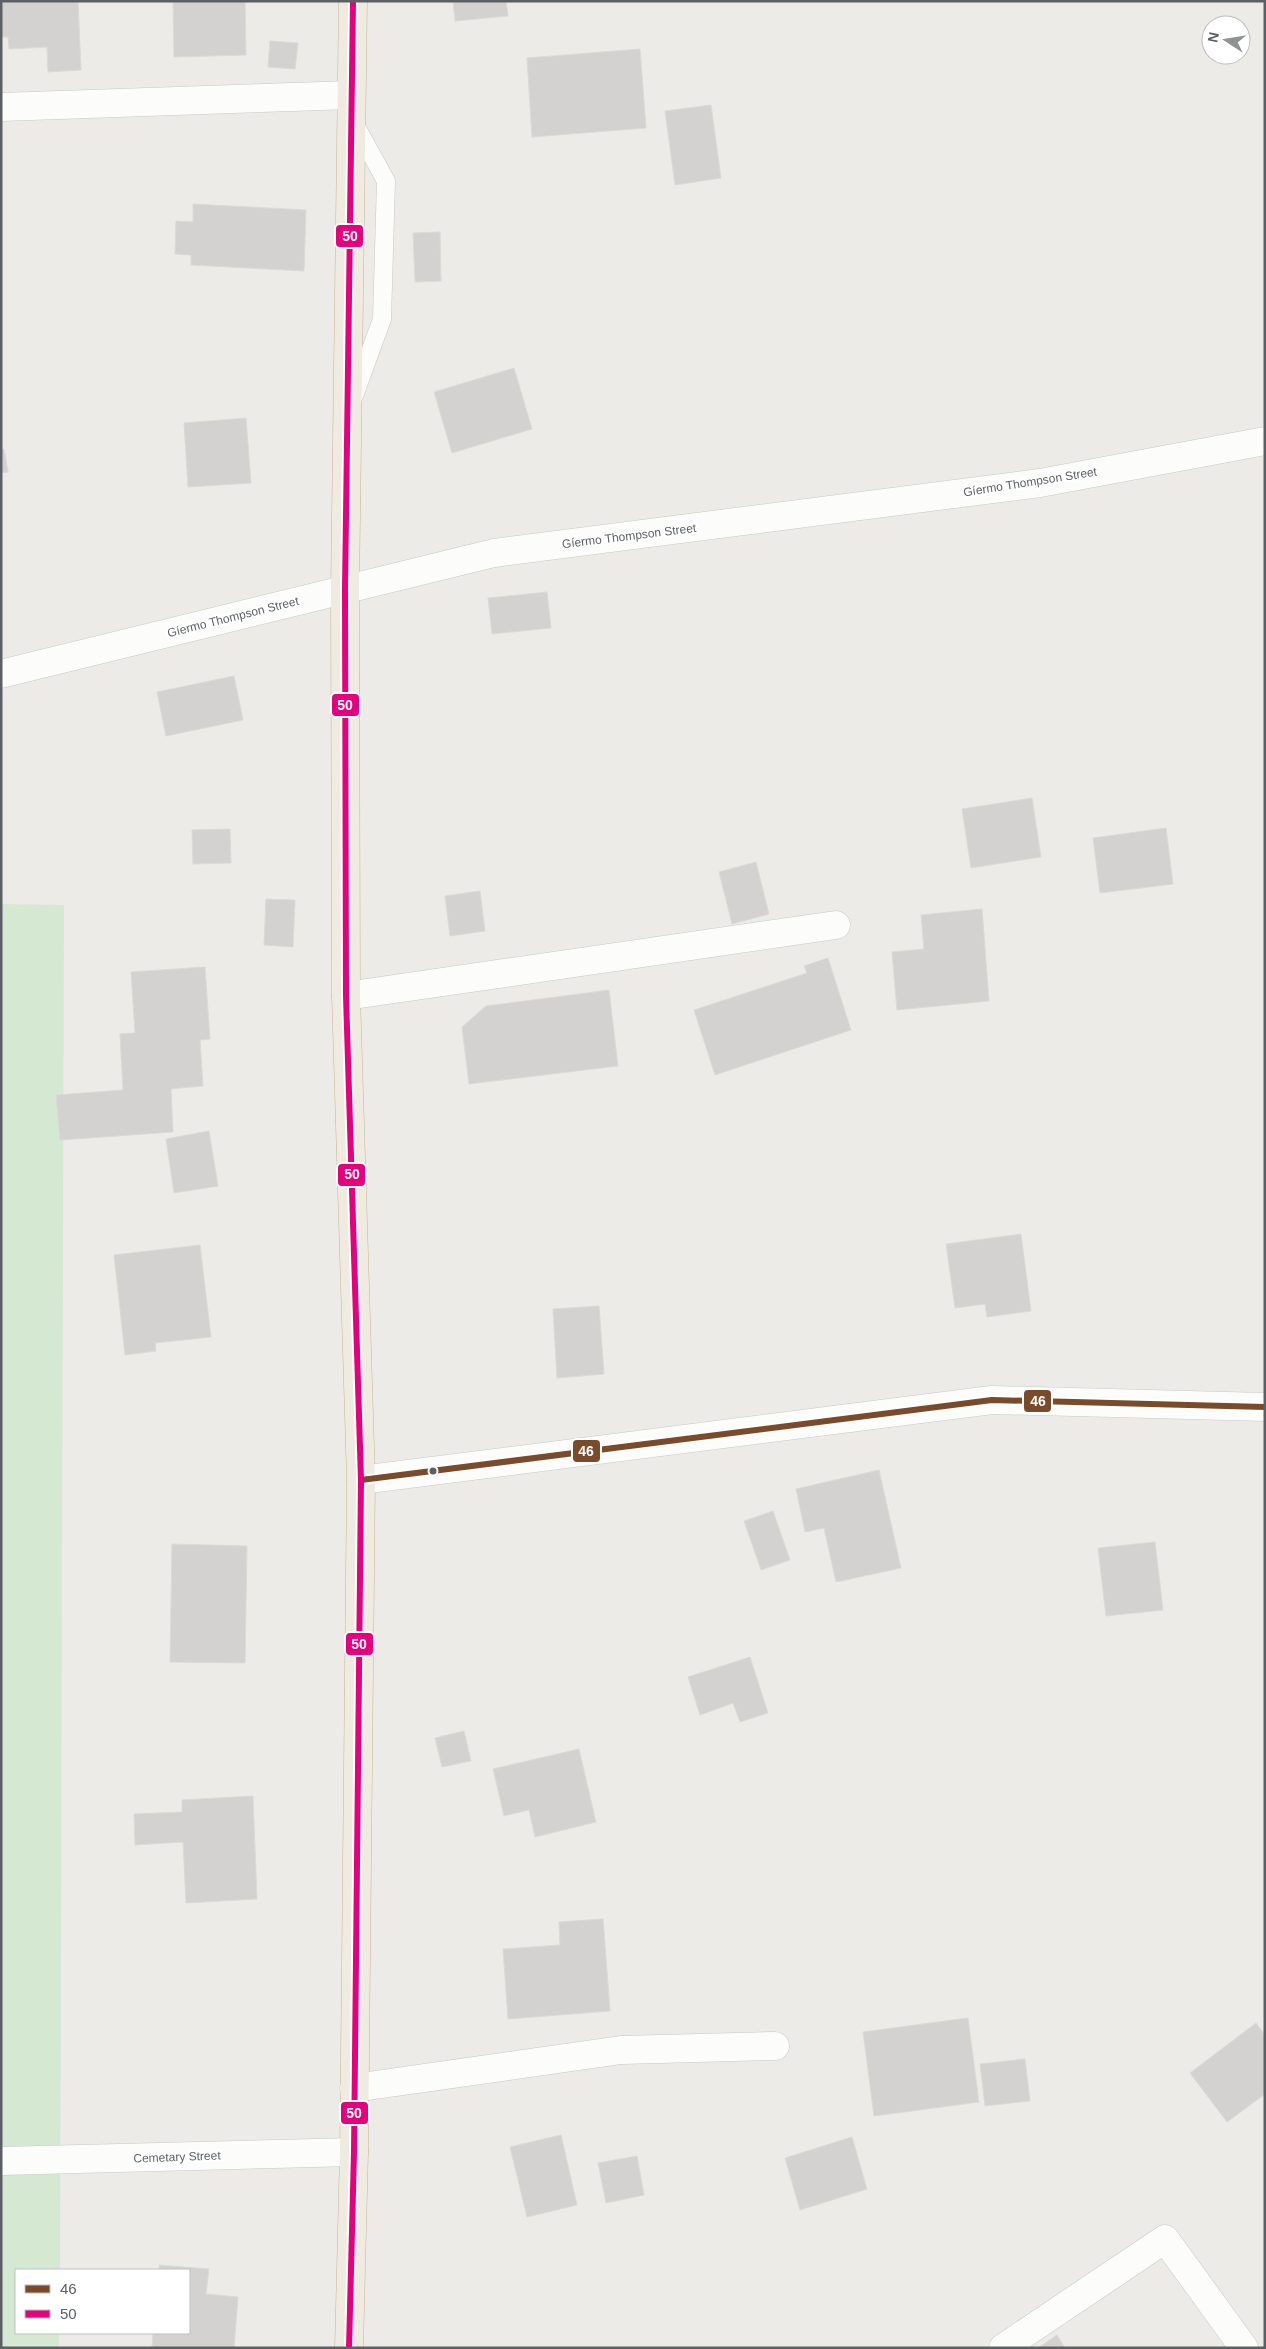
<svg xmlns="http://www.w3.org/2000/svg" width="1266" height="2349" viewBox="0 0 1266 2349" font-family="Arial,sans-serif">
  <rect width="100%" height="100%" fill="#edebe7"/>
  <polygon fill="#d5e8d2" points="1,904 64,905 60,2270 16,2270 16,2333 59,2333 59,2348 1,2348"/>
  <g fill="#d3d2d0" stroke="#dcdad6">
    <polygon points="1,1 78,1 81,70 48,72 47,47 9,49 8,37 1,37"/>
    <polygon points="173,1 245,1 246,55 174,57"/>
    <polygon points="453,1 506,1 508,16 455,21"/>
    <polygon points="270,41 298,43 295,69 268,67"/>
    <polygon points="640,49 646,128 532,137 527,58"/>
    <polygon points="711,105 721,178 675,185 665,111"/>
    <polygon points="193,204 306,210 304,271 191,265 191,255 175,254 176,221 193,222"/>
    <polygon points="440,232 441,281 415,282 413,233"/>
    <polygon points="514,368 532,429 452,453 434,392"/>
    <polygon points="246,418 251,483 188,487 184,423"/>
    <polygon points="1,449 4,449 8,472 1,473"/>
    <polygon points="547,592 551,628 492,634 488,598"/>
    <polygon points="234,676 243,720 166,736 157,692"/>
    <polygon points="1032,798 1041,857 971,868 962,809"/>
    <polygon points="1166,828 1173,884 1100,893 1093,838"/>
    <polygon points="230,829 231,863 193,864 192,830"/>
    <polygon points="756,862 769,914 732,924 719,872"/>
    <polygon points="480,891 485,931 450,936 445,896"/>
    <polygon points="266,899 295,900 293,947 264,945"/>
    <polygon points="982,909 989,1001 897,1010 892,952 924,949 921,915"/>
    <polygon points="828,958 851,1030 715,1075 694,1010 807,973 804,966"/>
    <polygon points="205,967 210,1039 200,1040 203,1086 171,1089 173,1132 60,1140 56,1095 123,1090 120,1034 135,1033 131,972"/>
    <polygon points="609,990 618,1066 469,1084 462,1027 486,1006"/>
    <polygon points="209,1131 218,1186 174,1193 166,1139"/>
    <polygon points="1021,1234 1031,1311 987,1317 985,1304 955,1308 946,1244"/>
    <polygon points="200,1245 211,1337 155,1343 156,1351 125,1355 114,1255"/>
    <polygon points="599,1306 604,1374 557,1378 553,1309"/>
    <polygon points="879,1470 901,1568 836,1582 824,1528 805,1532 796,1489"/>
    <polygon points="773,1511 790,1560 761,1570 744,1521"/>
    <polygon points="1155,1542 1163,1610 1106,1616 1098,1548"/>
    <polygon points="172,1544 247,1546 245,1663 170,1662"/>
    <polygon points="750,1657 768,1713 740,1722 733,1703 700,1715 688,1677"/>
    <polygon points="464,1731 471,1761 442,1767 435,1738"/>
    <polygon points="579,1749 596,1822 535,1837 529,1810 504,1816 493,1769"/>
    <polygon points="253,1796 257,1899 186,1903 183,1842 135,1845 134,1814 182,1812 182,1800"/>
    <polygon points="603,1919 610,2011 508,2019 503,1949 560,1945 559,1922"/>
    <polygon points="968,2018 979,2102 874,2116 863,2032"/>
    <polygon points="1256,2023 1265,2035 1265,2094 1227,2122 1190,2073"/>
    <polygon points="1025,2059 1030,2101 985,2106 980,2064"/>
    <polygon points="561,2135 577,2205 527,2217 510,2147"/>
    <polygon points="852,2137 867,2189 800,2210 785,2158"/>
    <polygon points="637,2156 644,2195 606,2203 598,2163"/>
    <polygon points="159,2265 209,2269 206,2294 238,2297 234,2348 152,2348 153,2333 189,2333 189,2270 159,2270"/>
    <polygon points="1057,2335 1065,2348 1038,2348"/>
  </g>
  <g fill="none" stroke-linecap="round" stroke-linejoin="round">
    <defs>
      <polyline id="lane" points="354,396 382,319 386,181 354,123"/>
      <g id="street">
        <polyline points="1,107 351,95"/>
        <polyline points="1,674 494,553 1040,483 1265,441"/>
        <polyline points="346,996 836,925"/>
        <polyline points="361,1480 992,1400 1265,1407"/>
        <polyline points="354,2088 621,2050 775,2046"/>
        <polyline points="1,2161 354,2152"/>
        <polyline points="1003,2348 1165,2239 1244,2348"/>
      </g>
      <polyline id="highway" points="349,2348 354,2152 361,1480 346,996 345,589 353,1"/>
    </defs>
    <use href="#lane" stroke="#c8c8c8" stroke-width="19"/>
    <use href="#street" stroke="#c8c8c8" stroke-width="29"/>
    <use href="#highway" stroke="#c5b493" stroke-width="29"/>
    <use href="#lane" stroke="#fcfcfb" stroke-width="18"/>
    <use href="#street" stroke="#fcfcfb" stroke-width="28"/>
    <use href="#highway" stroke="#f0ebe1" stroke-width="28"/>
    <defs>
      <polyline id="bus-1" points="361,1480 992,1400 1265,1407"/>
      <polyline id="bus-2" points="349,2348 354,2152 361,1480 346,996 345,589 353,1"/>
    </defs>
    <use href="#bus-1" stroke="#fff" stroke-width="10"/>
    <use href="#bus-2" stroke="#fff" stroke-width="10"/>
    <use href="#bus-1" stroke="#7a4b2a" stroke-width="6"/>
    <use href="#bus-2" stroke="#e5007d" stroke-width="6"/>
  </g>
  <circle fill="#5c6065" stroke="#fff" stroke-width="2" cx="433" cy="1471" r="4.5"/>
  <g text-anchor="middle" dominant-baseline="central" stroke-width="4" stroke-linejoin="round" paint-order="stroke">
    <g font-size="12" fill="#5c6065" stroke="#fff">
      <text transform="translate(1030 482) rotate(-9)">Gíermo Thompson Street</text>
      <text transform="translate(629 536) rotate(-7)">Gíermo Thompson Street</text>
      <text transform="translate(233 617) rotate(-14)">Gíermo Thompson Street</text>
      <text transform="translate(177 2157) rotate(-2)">Cemetary Street</text>
    </g>
  </g>
  <g stroke="#fff" stroke-width="2">
    <rect x="335" y="224" width="29" height="24" rx="5" fill="#e5007d"/>
    <rect x="331" y="693" width="29" height="24" rx="5" fill="#e5007d"/>
    <rect x="337" y="1163" width="29" height="24" rx="5" fill="#e5007d"/>
    <rect x="1023" y="1389" width="29" height="24" rx="5" fill="#7a4b2a"/>
    <rect x="572" y="1439" width="29" height="24" rx="5" fill="#7a4b2a"/>
    <rect x="345" y="1632" width="29" height="24" rx="5" fill="#e5007d"/>
    <rect x="340" y="2101" width="29" height="24" rx="5" fill="#e5007d"/>
  </g>
  <g font-size="14" text-anchor="middle" font-weight="bold" fill="#fff">
    <text x="350" y="241">50</text>
    <text x="345" y="710">50</text>
    <text x="352" y="1179">50</text>
    <text x="1038" y="1406">46</text>
    <text x="586" y="1456">46</text>
    <text x="359" y="1649">50</text>
    <text x="354" y="2118">50</text>
  </g>
  <rect width="1266" height="2349" fill="none" stroke="#5c6065" stroke-width="5"/>
  <rect x="15" y="2269" width="175" height="65" fill="#ffffff" stroke="#bebfc1"/>
  <rect x="25" y="2285" width="25" height="8" fill="#7a4b2a" stroke="#bebfc1"/>
  <text x="60" y="2294" font-size="15" fill="#5c6065">46</text>
  <rect x="25" y="2310" width="25" height="8" fill="#e5007d" stroke="#bebfc1"/>
  <text x="60" y="2319" font-size="15" fill="#5c6065">50</text>
  <g transform="translate(1226 40) rotate(282)"><circle r="24" fill="#ffffff" stroke="#bebfc1"/>
  <path d="M0-4L9 19L0 12L-9 19Z" fill="#8f9192"/>
  <text y="-8" font-size="14" font-weight="bold" text-anchor="middle" fill="#5c6065">N</text>
  </g>
</svg>
